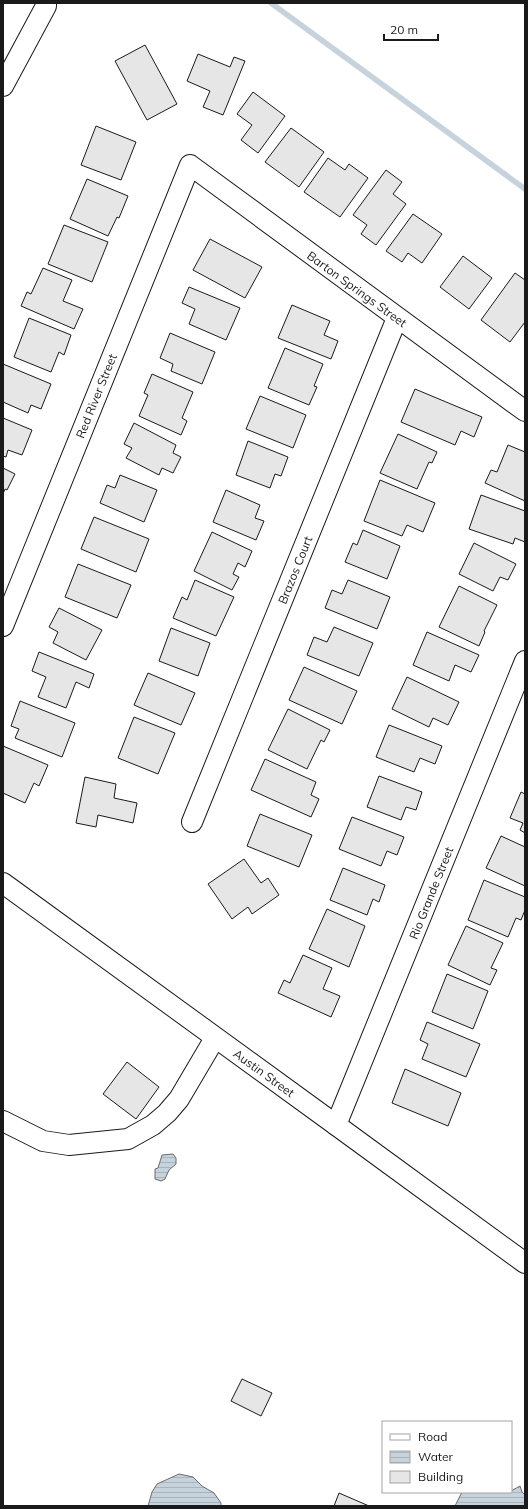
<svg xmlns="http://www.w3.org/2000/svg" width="528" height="1509" viewBox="0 0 528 1509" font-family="Mulish,sans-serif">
  <defs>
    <pattern id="water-rules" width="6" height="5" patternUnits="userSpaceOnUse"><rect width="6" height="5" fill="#c6d2dc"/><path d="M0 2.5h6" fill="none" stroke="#aab4bc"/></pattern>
  </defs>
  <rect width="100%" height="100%" fill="#fff"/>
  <g fill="url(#water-rules)" stroke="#6a6a6a">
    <polygon points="173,1154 176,1158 176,1164 169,1170 165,1179 161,1181 155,1179 155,1169 158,1168 162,1155"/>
    <polygon points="179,1474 193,1477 202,1486 214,1493 221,1503 221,1506 148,1506 152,1492 157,1484"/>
    <polygon points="520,1486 522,1492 525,1495 525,1506 455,1506 462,1492 511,1492 511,1491"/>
  </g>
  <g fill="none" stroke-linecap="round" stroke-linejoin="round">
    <polyline stroke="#c6d2dc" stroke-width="5.5" points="271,3 525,189"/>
  </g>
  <g fill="#e6e6e6" stroke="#1a1a1a">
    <polygon points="145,45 177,104 147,120 115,61"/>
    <polygon points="198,54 230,67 234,57 245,61 223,115 203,107 210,91 187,81"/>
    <polygon points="253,92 285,116 258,153 241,140 252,125 237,114"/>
    <polygon points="96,126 136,142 121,180 81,165"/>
    <polygon points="291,128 324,152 299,187 265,162"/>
    <polygon points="328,158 345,170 349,164 368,178 340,217 304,192"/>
    <polygon points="386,170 402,182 393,194 406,204 376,245 361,234 367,225 353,215"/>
    <polygon points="87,179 128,196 119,218 117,217 108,236 70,219"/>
    <polygon points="413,214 442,234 422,263 408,253 402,262 386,251"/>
    <polygon points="64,225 108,242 92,282 48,264"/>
    <polygon points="210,239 262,267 245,298 193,270"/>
    <polygon points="463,256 492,278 469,309 440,287"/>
    <polygon points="43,268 72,280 63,301 83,309 74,329 21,306 27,292 31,294"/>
    <polygon points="515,273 525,280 525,322 510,342 481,320"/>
    <polygon points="189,287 240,308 226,340 189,324 195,309 182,303"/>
    <polygon points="292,305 330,321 324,335 338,341 331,359 278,338"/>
    <polygon points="29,318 71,335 64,355 59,352 51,372 14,357"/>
    <polygon points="170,333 215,352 202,384 171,371 173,364 160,358"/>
    <polygon points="285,348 323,364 314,386 317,387 309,405 268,388"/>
    <polygon points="3,364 51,384 41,409 31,405 28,413 3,402"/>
    <polygon points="152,374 193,392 182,418 187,421 181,435 139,416 148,395 144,393"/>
    <polygon points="415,389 482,417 474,437 461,431 455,445 401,422"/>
    <polygon points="260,396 306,415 293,448 246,429"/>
    <polygon points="3,418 32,430 22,455 8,450 6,457 3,456"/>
    <polygon points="134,423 176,445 173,453 181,457 173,473 162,468 159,475 126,458 132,448 124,444"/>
    <polygon points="398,434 437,452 432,463 429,462 417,489 380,473"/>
    <polygon points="248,441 288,457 281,476 275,474 270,488 236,475"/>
    <polygon points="508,445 525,452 525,501 485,483 491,470 497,472"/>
    <polygon points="3,468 15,474 7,490 5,489 3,494"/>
    <polygon points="120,475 157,490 144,522 100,503 107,485 115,488"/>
    <polygon points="380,480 435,503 423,532 407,525 402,536 364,521"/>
    <polygon points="226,490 260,505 255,518 264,521 256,540 213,522"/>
    <polygon points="481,495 525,511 525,542 515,538 513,544 469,529"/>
    <polygon points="94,517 149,539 136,572 81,549"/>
    <polygon points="363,530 400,546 387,579 345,562 353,543 357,545"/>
    <polygon points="212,532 252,551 245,567 238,563 233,574 239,577 232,590 194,571"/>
    <polygon points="474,543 516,564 508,580 500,577 493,591 459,574"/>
    <polygon points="78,564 131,585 117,618 65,597"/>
    <polygon points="195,580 234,597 216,636 173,618 182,597 187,600"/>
    <polygon points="348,580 390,597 377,629 325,608 332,590 342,594"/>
    <polygon points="459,586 497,605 484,631 485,632 479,646 439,627"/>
    <polygon points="59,608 102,630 86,660 53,643 58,632 49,627"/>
    <polygon points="334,627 373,643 359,676 307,655 314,637 327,642"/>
    <polygon points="171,628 210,643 198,676 159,661"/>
    <polygon points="427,632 479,655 471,672 455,665 449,681 413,665"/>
    <polygon points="39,652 94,674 89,688 76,682 66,708 38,697 46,677 32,671"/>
    <polygon points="304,667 357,691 342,724 289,700"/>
    <polygon points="148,673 195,693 181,725 134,705"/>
    <polygon points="407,677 459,702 448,725 433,718 429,727 392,709"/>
    <polygon points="20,701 75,723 62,757 15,738 19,729 11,726"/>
    <polygon points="288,709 330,730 324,742 321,740 307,769 268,750"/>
    <polygon points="134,717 175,733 158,774 118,758"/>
    <polygon points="389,725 442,746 435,764 420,758 414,772 376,757"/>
    <polygon points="3,746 48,765 39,786 34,783 25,803 3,793"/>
    <polygon points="265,759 316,782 311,795 319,799 311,817 251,790"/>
    <polygon points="379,776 422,792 416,810 406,807 401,820 367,807"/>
    <polygon points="85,777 116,784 114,798 137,803 133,823 98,815 96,827 76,823"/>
    <polygon points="521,792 525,794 525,833 520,830 523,823 510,818"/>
    <polygon points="260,814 312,835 299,867 247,846"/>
    <polygon points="352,817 404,837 397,855 387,851 381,866 339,849"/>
    <polygon points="501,836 525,847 525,886 486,868"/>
    <polygon points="244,859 261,883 268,878 279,895 252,914 248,907 232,919 208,884"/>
    <polygon points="343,868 385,885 379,902 373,899 367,915 330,900"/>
    <polygon points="484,880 525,897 525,910 521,920 516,918 508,937 468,920"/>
    <polygon points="327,909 365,926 349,967 309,949"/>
    <polygon points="466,926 503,943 491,968 497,970 490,985 448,965"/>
    <polygon points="303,955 332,968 323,989 340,996 331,1017 278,993 284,980 290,983"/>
    <polygon points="447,974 488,991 473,1029 432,1012"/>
    <polygon points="427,1022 480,1044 466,1077 422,1059 428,1044 420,1040"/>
    <polygon points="127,1062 159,1087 136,1119 103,1094"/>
    <polygon points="405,1069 461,1093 448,1126 392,1103"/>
    <polygon points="242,1379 272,1393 261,1416 231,1401"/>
    <polygon points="339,1493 369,1506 334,1506"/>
  </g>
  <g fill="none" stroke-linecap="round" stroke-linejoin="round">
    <defs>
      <g id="minor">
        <polyline points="3,86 46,6 46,3"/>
        <polyline points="3,626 190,165 525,411"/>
        <polyline points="192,822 397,318"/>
        <polyline points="3,883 336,1125 525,1263"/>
        <polyline points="3,1121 43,1141 69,1145 128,1139 153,1125 167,1113 179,1099 215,1038"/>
        <polyline points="336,1125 525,661"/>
      </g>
    </defs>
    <use href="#minor" stroke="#1a1a1a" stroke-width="22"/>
    <use href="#minor" stroke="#fff" stroke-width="20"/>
  </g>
  <g text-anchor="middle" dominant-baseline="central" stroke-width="3" stroke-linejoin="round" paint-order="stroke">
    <g font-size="12" fill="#1a1a1a" stroke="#fff">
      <text transform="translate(357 289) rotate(36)">Barton Springs Street</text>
      <text transform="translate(96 396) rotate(-68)">Red River Street</text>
      <text transform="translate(295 570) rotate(-68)">Brazos Court</text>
      <text transform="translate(431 893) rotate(-68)">Rio Grande Street</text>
      <text transform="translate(264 1073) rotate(36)">Austin Street</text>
    </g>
  </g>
  <rect width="528" height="1509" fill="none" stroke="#1a1a1a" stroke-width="8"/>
  <rect x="382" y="1421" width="130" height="72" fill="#ffffff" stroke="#a3a3a3"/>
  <rect x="390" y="1434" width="20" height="6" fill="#ffffff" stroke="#a3a3a3"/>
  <text x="418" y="1441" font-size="12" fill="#1a1a1a">Road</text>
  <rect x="390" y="1451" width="20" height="12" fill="url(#water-rules)" stroke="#a3a3a3"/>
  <text x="418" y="1461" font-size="12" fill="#1a1a1a">Water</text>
  <rect x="390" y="1471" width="20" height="12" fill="#e6e6e6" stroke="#a3a3a3"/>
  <text x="418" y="1481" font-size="12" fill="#1a1a1a">Building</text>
  <path d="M384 34v6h54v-6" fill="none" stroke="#1a1a1a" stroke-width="2"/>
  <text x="390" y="34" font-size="12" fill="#1a1a1a" stroke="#ffffff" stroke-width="3" paint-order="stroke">20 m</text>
</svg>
